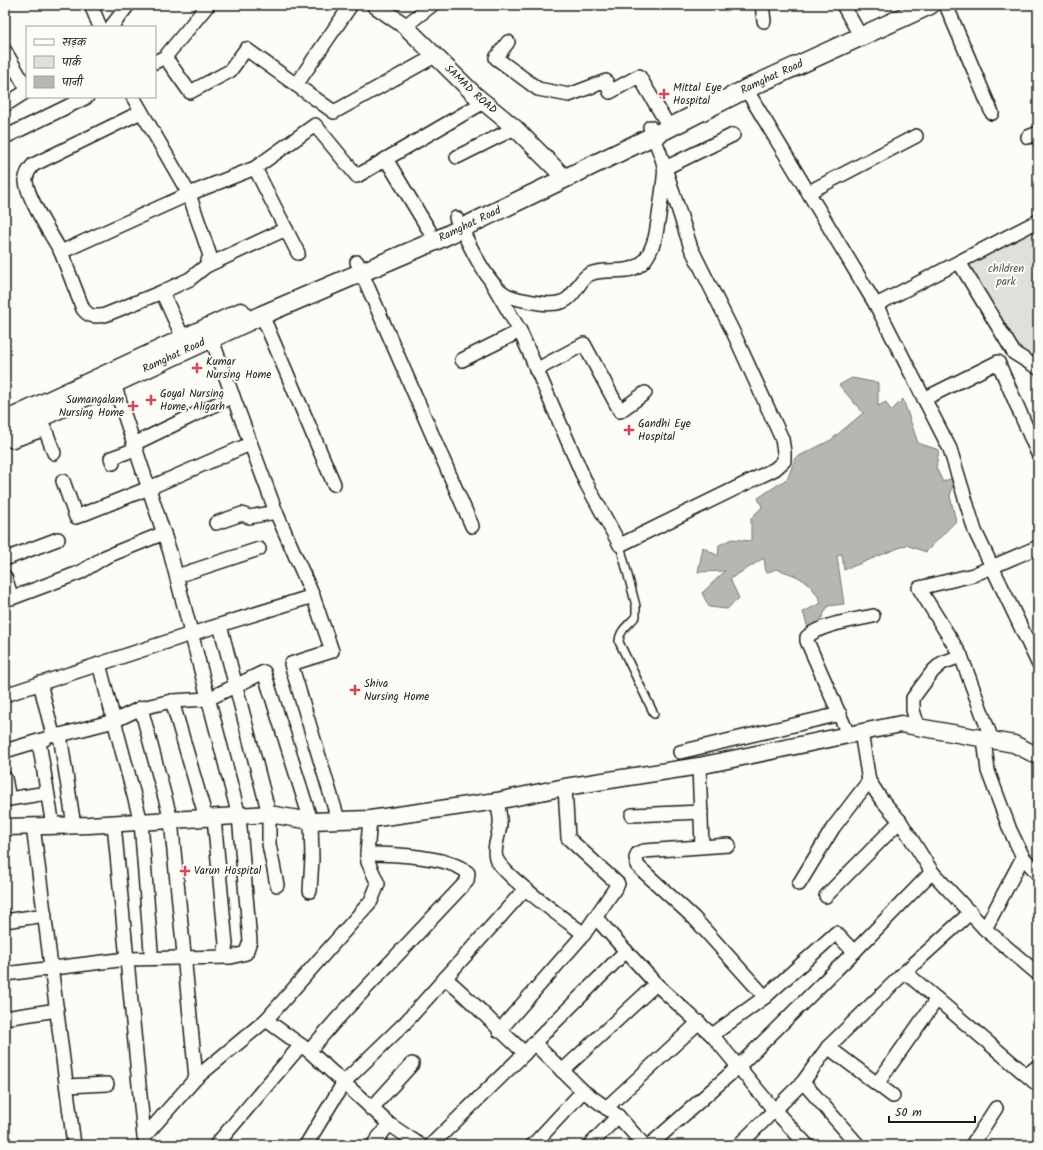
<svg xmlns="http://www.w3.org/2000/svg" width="1043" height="1150" viewBox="0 0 1043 1150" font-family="Kalam,'Playpen Sans Deva',sans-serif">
  <rect width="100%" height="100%" fill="#fdfcf7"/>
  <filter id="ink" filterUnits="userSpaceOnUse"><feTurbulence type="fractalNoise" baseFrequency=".025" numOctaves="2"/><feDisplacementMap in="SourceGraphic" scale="8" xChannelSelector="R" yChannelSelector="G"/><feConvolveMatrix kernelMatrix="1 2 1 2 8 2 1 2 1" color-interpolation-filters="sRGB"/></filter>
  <g filter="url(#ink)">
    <polygon fill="#e0dfdb" stroke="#7e7e7c" points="1038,221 1038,363 1014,353 959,262"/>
    <path fill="#b7b6b2" stroke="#797876" d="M852,378L878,383V406L886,402L891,411L903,399L918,443L939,450L936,468L943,482L952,478L954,482L950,496L956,521L926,552L906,545L844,570L842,554L837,556L844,604L828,606C822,617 820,624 808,628L803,612L821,603C811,580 798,576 776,569L766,573L764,558L730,579L739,598L727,609L709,607L702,593L725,571L698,572L703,547L718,556L719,545L732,539L751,541V518L762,507L758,498L788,478L795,458L831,440L863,413L839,385Z"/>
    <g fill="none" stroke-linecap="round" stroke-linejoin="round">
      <defs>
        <path id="service" d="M620,545L636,606V616C629,625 619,630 619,642L654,714"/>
        <g id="minor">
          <polyline points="91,5 100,27"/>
          <polyline points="762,5 764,21"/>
          <polyline points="843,5 857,30"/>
          <polyline points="946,5 992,113"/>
          <polyline points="405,26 432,5"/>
          <polyline points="111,27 128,5"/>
          <polyline points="508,42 496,58 538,89 569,95 606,81 610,92 639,76 665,120"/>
          <polyline points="5,51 27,89"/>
          <polyline points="165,57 190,92 230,71 246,49 334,112 435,56"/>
          <polyline points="155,62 165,57 208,5"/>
          <polyline points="296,85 351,5"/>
          <polyline points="746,89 876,305 1038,221"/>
          <polyline points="133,97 189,194 210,256 206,266 190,279 162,292 183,338"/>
          <polyline points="5,105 27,91"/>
          <polyline points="5,137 87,97"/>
          <polyline points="1028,137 1038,133"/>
          <polyline points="457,157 515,128"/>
          <polyline points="386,159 484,102"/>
          <polyline points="255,168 298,253"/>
          <polyline points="809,192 916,136"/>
          <path d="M456,218C467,239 485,282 505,294C513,299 524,300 534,302C542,304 558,305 566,300C577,293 579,279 590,274C605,267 624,275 638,266C647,261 652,248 655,238C657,230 666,173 664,166C661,153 654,139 650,127"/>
          <path d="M61,252C51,234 29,201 26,182C25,175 29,170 33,165L141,112"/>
          <polyline points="357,262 472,526"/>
          <polyline points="959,262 1014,353 1038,368"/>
          <polyline points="206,266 286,229"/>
          <polyline points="492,283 520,331 586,483 620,545 775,469 784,461 784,452 782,439 734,334 691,248 665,168 733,135"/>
          <path d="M162,292L105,315C95,317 89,317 83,309L61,252L189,194L255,168L315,125L357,176L386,159L429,230"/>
          <polyline points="876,305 950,449 975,531 1038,663"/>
          <polyline points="262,315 334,484"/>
          <polyline points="212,340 276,512 313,596 332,651 291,664 338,819"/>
          <polyline points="462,360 520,331"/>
          <polyline points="536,370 584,344 620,411 645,393"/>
          <polyline points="924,399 998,362 1038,454"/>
          <polyline points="9,433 12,441 45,429 54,453"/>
          <polyline points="134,444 233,396"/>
          <polyline points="113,463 111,458 136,449"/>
          <polyline points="63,481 76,517 149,488 250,444"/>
          <polyline points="216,523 242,514 249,517 276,512"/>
          <polyline points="5,559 58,539"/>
          <polyline points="177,576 259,549"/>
          <polyline points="5,577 12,598 81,572 105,557 164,533"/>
          <polyline points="220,625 269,814 269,844 277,885"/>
          <polyline points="99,664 141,822 151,951"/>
          <polyline points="40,683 53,735 60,735 74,826"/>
          <polyline points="5,695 191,634 313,596"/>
          <polyline points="172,701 206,818"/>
          <polyline points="141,708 171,820 196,1078"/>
          <polyline points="918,727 913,710 913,698 933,671 942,663 961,656"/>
          <polyline points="861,732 869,781 881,799 900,821 932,872 985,929 1038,974"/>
          <path d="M848,734L807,641V637C821,624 855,620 873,616"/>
          <polyline points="60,735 114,721 141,708 172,701 208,699 264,672 311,821 312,859 310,891"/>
          <polyline points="984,739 988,771 1010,830 1023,857 985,929"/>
          <polyline points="992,740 961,656 919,588 973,575 1038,547"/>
          <polyline points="39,742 53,826"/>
          <polyline points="5,751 45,739"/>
          <polyline points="680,752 840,714"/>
          <polyline points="699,766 702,846"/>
          <polyline points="5,778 9,799 47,793"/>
          <path d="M497,801C498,808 501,817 500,825C499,835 493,848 496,858C502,875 567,921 584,934"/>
          <polyline points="632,815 701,812"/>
          <polyline points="214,818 226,944 224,956"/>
          <polyline points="114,824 144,1137 196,1078 266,1020 371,901 378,884 368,862 367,854 370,819"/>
          <polyline points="33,826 74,1145"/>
          <polyline points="729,845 644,851 638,853 636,858 637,865 643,871 694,918 765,997"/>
          <polyline points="1023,857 1038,874"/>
          <polyline points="799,884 833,828 869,781"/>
          <polyline points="826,896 900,821"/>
          <polyline points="596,918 656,984 712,1035 775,1111 807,1145"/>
          <polyline points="5,921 45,915"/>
          <polyline points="905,972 971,912"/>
          <polyline points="5,974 127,959 231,957 246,953 250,941 239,816 170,552 111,375"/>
          <path d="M445,978C473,1001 497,1029 525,1053L534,1043L583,1091L618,1116L644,1145"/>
          <polyline points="5,1018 57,1010"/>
          <polyline points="266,1020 309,1051 389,1124 420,1145"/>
          <polyline points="499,1031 584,934 618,884 568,838 565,787"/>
          <polyline points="712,1035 765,997 836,933 854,952"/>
          <polyline points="534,1043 626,951"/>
          <polyline points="828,1047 893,1096"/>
          <path d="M309,1051L337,1019L467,881L468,873C450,856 392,854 367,854"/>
          <polyline points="562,1071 656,984"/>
          <polyline points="1027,1075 1038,1066"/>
          <polyline points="803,1082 858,1145"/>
          <polyline points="877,1084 937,999"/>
          <polyline points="67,1086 107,1084"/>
          <polyline points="606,1108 699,1022"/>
          <polyline points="371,1109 412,1064"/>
          <polyline points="216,1145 301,1045"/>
          <polyline points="306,1145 344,1082 404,1024 525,889"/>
          <polyline points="373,1145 389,1124"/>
          <polyline points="431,1145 525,1053"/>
          <polyline points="533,1145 583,1091"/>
          <polyline points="590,1145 618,1116"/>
          <polyline points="650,1145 739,1066 854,952 932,872"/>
          <polyline points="739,1145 803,1082 828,1047 905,972 1038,1085"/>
          <polyline points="972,1145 996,1108"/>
        </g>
        <g id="tertiary">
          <path id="s1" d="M375,5L405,26L474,94L515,128L564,177"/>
          <polyline points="5,827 89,825 269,814 311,821 370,819 497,801 565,787 699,766 901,724 1014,744 1038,756"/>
        </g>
        <g id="secondary">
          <polyline points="5,421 241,312"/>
          <path id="s2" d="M5,434L262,315L435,241L653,136L746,89L930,5"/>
        </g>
      </defs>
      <use href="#service" stroke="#1c1c1c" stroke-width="10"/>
      <use href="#minor" stroke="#1c1c1c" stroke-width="16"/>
      <use href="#tertiary" stroke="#1c1c1c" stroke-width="19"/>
      <use href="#secondary" stroke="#1c1c1c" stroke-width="21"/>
      <use href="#service" stroke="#fdfcf7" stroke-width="7"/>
      <use href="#minor" stroke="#fdfcf7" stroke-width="13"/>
      <use href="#tertiary" stroke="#fdfcf7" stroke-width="16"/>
      <use href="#secondary" stroke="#fdfcf7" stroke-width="18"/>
    </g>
  </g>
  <g fill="#d1495b" stroke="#fdfcf7" stroke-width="1.5">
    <path d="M662 88h4v4h4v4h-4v4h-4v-4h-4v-4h4z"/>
    <path d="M195 362h4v4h4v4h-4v4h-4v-4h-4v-4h4z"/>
    <path d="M149 394h4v4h4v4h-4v4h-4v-4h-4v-4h4z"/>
    <path d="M131 400h4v4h4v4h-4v4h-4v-4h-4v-4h4z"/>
    <path d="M627 424h4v4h4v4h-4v4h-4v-4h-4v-4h4z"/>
    <path d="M353 684h4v4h4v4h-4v4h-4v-4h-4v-4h4z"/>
    <path d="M183 865h4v4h4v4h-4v4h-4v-4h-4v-4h4z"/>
  </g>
  <g text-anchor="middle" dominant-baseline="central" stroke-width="4" stroke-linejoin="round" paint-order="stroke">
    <g font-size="11" fill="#1c1c1c" stroke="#fdfcf7">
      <text stroke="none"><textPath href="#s2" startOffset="846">Ramghat Road</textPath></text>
      <text stroke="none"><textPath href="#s1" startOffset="128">SAMAD ROAD</textPath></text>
      <text stroke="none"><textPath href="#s2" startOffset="510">Ramghat Road</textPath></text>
      <text stroke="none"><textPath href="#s2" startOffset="186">Ramghat Road</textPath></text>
    </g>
    <g font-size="11" fill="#1c1c1c" stroke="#fdfcf7" text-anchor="start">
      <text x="673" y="88">Mittal Eye<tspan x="673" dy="13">Hospital</tspan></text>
      <text x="206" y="362">Kumar<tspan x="206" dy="13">Nursing Home</tspan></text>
      <text x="160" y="394">Goyal Nursing<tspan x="160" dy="13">Home, Aligarh</tspan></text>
      <text x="124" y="400" text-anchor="end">Sumangalam<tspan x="124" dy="13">Nursing Home</tspan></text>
      <text x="638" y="424">Gandhi Eye<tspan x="638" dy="13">Hospital</tspan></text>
      <text x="364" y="684">Shiva<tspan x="364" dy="13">Nursing Home</tspan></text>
      <text x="194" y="871">Varun Hospital</text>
    </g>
    <g font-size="11" fill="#575655" stroke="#fdfcf7">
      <text x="1006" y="269">children<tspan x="1006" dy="13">park</tspan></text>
    </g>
  </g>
  <rect width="1043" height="1150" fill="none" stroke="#fdfcf7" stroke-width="20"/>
  <rect x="10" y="10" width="1023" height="1130" fill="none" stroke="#1c1c1c" stroke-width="1.5" filter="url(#ink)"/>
  <rect x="26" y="26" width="130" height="72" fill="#fdfcf7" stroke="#a3a29f"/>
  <rect x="34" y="39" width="20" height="6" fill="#fdfcf7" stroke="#a3a29f"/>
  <text x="62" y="46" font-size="12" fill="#1c1c1c">सड़क</text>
  <rect x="34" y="56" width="20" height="12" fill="#e0dfdb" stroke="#a3a29f"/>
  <text x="62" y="66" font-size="12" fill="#1c1c1c">पार्क</text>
  <rect x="34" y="76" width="20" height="12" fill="#b7b6b2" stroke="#a3a29f"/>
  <text x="62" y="86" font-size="12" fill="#1c1c1c">पानी</text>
  <path d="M889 1116v6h86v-6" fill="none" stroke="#1c1c1c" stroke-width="2"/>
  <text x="895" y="1116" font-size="12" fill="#1c1c1c" stroke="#fdfcf7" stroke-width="3" paint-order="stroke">50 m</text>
</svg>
